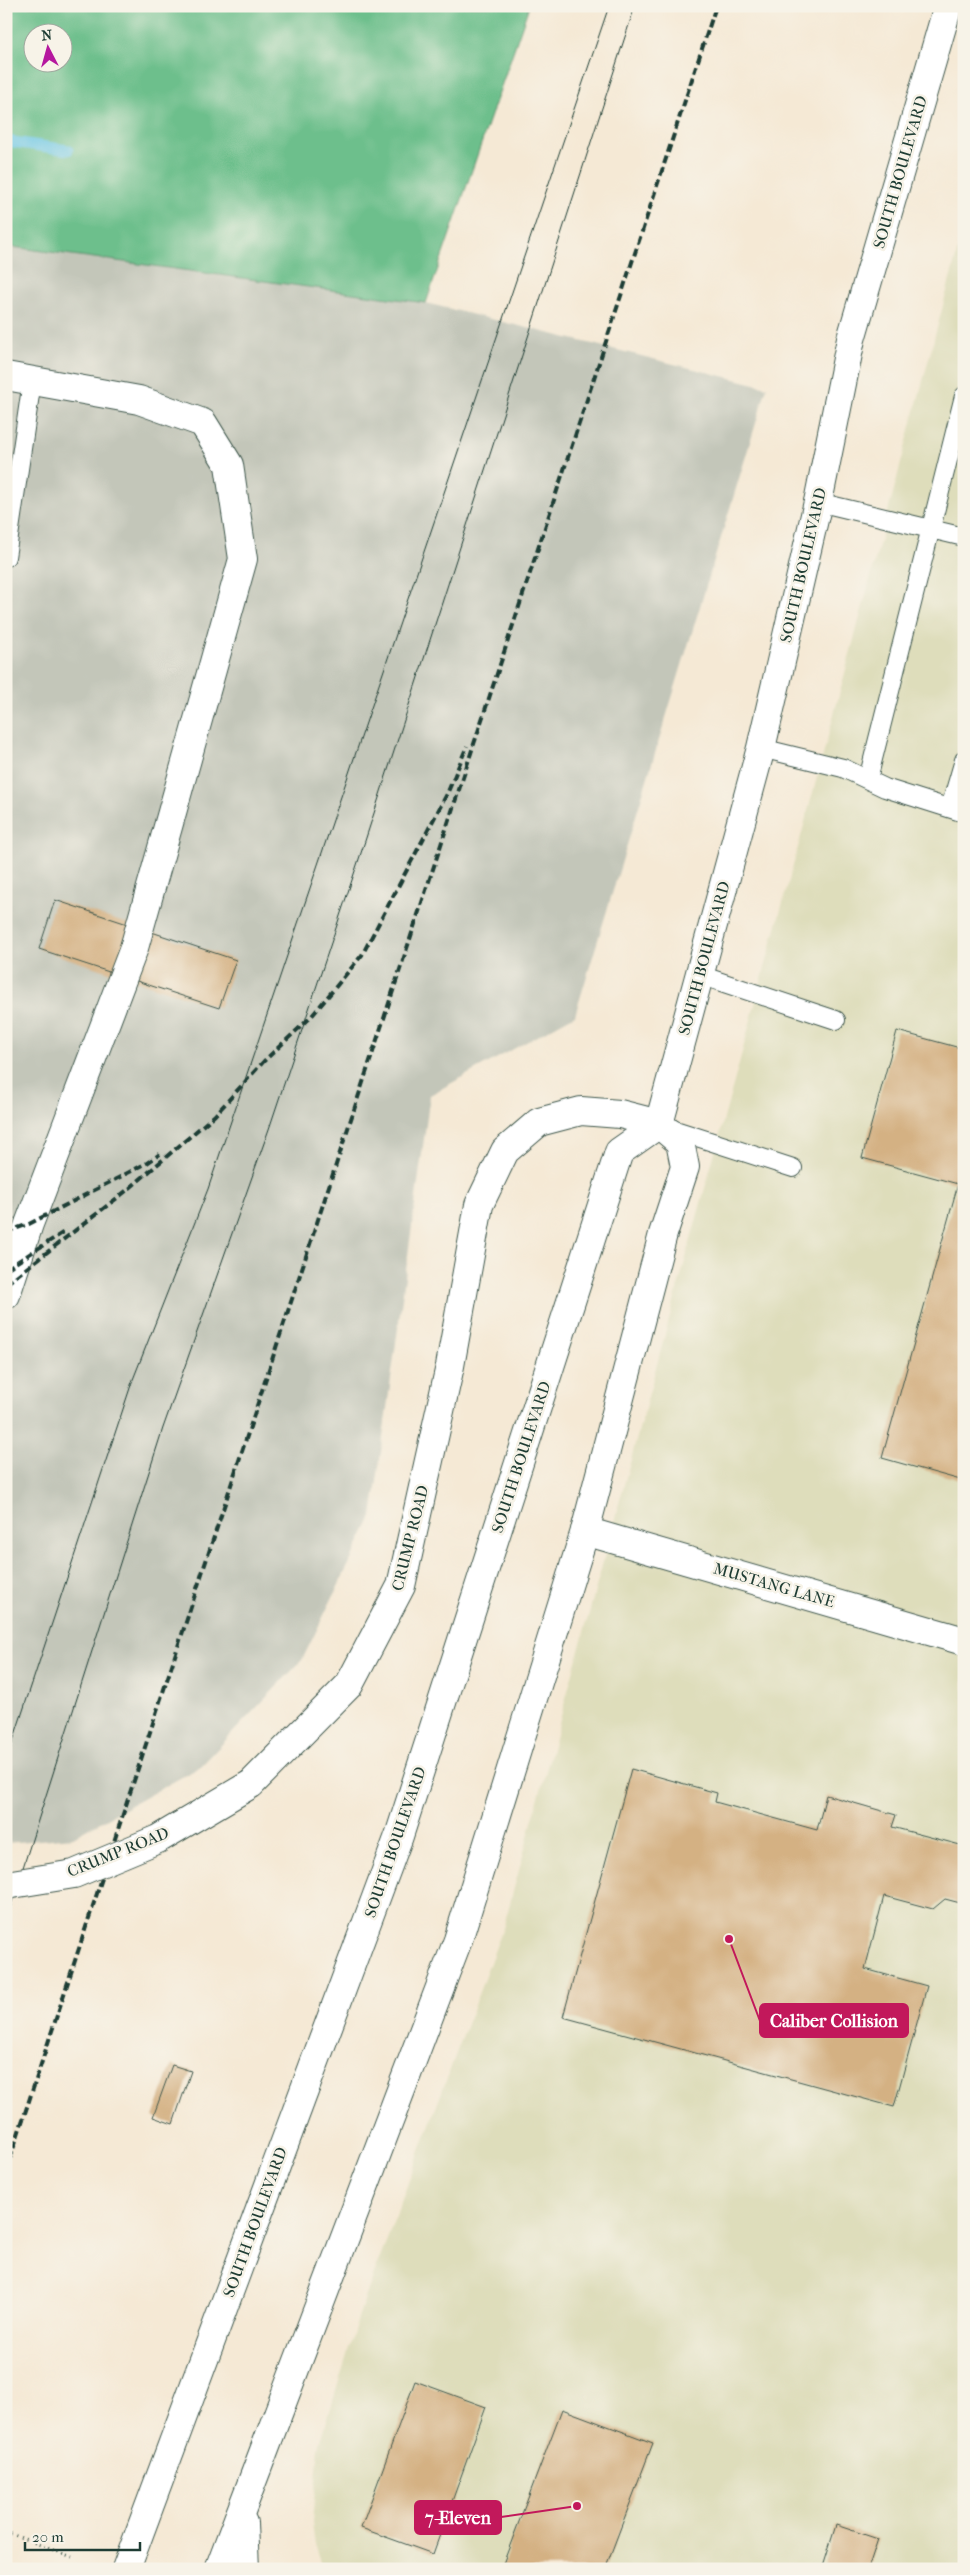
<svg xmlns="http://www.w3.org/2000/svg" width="970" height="2575" viewBox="0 0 970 2575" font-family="'IM FELL French Canon',serif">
  <rect width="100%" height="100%" fill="#f7f3e8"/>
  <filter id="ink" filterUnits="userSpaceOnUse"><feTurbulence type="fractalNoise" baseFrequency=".02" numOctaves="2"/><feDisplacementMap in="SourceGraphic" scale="10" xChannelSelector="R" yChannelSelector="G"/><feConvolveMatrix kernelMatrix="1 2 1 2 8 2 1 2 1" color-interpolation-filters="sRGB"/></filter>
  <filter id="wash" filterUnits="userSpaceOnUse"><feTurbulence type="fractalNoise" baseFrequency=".0096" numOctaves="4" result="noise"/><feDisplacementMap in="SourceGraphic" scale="20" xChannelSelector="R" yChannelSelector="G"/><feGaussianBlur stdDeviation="1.12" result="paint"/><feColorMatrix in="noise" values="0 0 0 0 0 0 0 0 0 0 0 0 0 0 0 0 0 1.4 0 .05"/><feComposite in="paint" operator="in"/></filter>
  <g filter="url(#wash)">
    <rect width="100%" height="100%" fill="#f5e9d5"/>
    <polygon fill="#deddbb" points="964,227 964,2569 323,2569 315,2544 312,2523 319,2447 361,2309 504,1925 821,763"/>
    <polygon fill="#c3c6b9" points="6,246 426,303 767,387 575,1015 430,1095 372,1517 302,1660 200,1767 73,1837 6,1843"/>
    <path fill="#6dbf8c" stroke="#467e60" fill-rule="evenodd" d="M6,6H529L426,303L6,246ZM32,32H62V62H32Z"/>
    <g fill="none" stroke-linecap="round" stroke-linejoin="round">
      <polyline stroke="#67c6e5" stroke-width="11" points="6,141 68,150"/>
    </g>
    <g id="blocks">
      <g fill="#d4b183">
        <polygon points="55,900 236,960 219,1008 39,949"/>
        <polygon points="897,1031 964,1049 964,1481 882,1458 958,1184 862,1158"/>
        <polygon points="631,1769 717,1793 715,1802 817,1830 826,1795 896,1815 892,1827 964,1846 964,1904 945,1899 933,1909 884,1896 865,1969 927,1986 894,2107 563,2017"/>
        <polygon points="172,2065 191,2071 173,2124 153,2117"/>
        <polygon points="415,2381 486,2407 433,2554 361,2528"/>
        <polygon points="562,2409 653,2443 605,2569 501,2569"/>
        <polygon points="836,2525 878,2539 868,2569 822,2569"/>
      </g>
    </g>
  </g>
  <g filter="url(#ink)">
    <use href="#blocks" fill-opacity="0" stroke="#3f574c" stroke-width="1"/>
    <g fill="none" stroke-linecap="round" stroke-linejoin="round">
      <defs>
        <g id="lane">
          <polyline points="818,502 964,537"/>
          <polyline points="6,557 32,381"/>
          <polyline points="761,748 843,768 885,788 964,813"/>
          <polyline points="868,779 964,396"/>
          <polyline points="950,808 964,760"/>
          <polyline points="700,975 836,1020"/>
          <polyline points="669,1128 793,1168"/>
        </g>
        <g id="street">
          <polyline points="6,376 139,400 203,423 229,465 243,559 134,948 29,1224 6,1295"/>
          <polyline points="585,1531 964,1641"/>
        </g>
        <g id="secondary">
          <polyline points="243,2523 245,2569"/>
          <polyline points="126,2569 399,1836 619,1152 659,1124 761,748 818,502 851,339 948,6"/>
          <polyline points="219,2569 458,1940 585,1531 663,1234 685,1167 680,1142 659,1124 620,1114 581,1111 539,1122 505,1151 479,1205 450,1366 401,1586 349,1685 251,1784"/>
        </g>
      </defs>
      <use href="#lane" stroke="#3f574c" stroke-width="20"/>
      <use href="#street" stroke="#3f574c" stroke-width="30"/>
      <use href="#secondary" stroke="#3f574c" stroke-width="30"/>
      <polyline stroke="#3f574c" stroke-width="3" stroke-dasharray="1 4" stroke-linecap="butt" points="6,2532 72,2557"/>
      <use href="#lane" stroke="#fff" stroke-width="18"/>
      <use href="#street" stroke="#fff" stroke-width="28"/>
      <use href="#secondary" stroke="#fff" stroke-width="28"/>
      <g stroke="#1f3d34" stroke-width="1">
        <polyline points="6,1762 132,1382 208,1189 609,6"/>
        <polyline points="6,1921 163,1428 269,1129 365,841 635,6"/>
      </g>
      <g stroke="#1f3d34" stroke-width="4" stroke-dasharray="8 4" stroke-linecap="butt">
        <polyline points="6,1232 29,1224 147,1163 160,1154"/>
        <polyline points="6,1269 64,1232"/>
        <polyline points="6,1284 130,1188 215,1115 264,1061 311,1017 362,955 447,794 467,746"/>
        <polyline points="6,2171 716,6"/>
      </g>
      <defs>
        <polyline id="secondary-bridge" points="6,1885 74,1874 158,1839 251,1784"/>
      </defs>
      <use href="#secondary-bridge" stroke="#3f574c" stroke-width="30" stroke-linecap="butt"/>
      <use href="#secondary-bridge" stroke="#fff" stroke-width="28"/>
    </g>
  </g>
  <g text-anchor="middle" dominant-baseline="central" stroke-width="5" stroke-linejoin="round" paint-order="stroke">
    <g font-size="16" fill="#1f3d34" stroke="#f7f3e8">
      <text transform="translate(900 172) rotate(-74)">SOUTH BOULEVARD</text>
      <text transform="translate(803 565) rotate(-77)">SOUTH BOULEVARD</text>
      <text transform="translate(704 958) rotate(-75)">SOUTH BOULEVARD</text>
      <text transform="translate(521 1457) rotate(-72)">SOUTH BOULEVARD</text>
      <text transform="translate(410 1538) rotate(-76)">CRUMP ROAD</text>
      <text transform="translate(774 1585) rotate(16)">MUSTANG LANE</text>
      <text transform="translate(395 1842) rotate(-71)">SOUTH BOULEVARD</text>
      <text transform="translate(118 1852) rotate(-22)">CRUMP ROAD</text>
      <text transform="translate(255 2222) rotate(-70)">SOUTH BOULEVARD</text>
    </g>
  </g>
  <path fill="none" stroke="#c2185b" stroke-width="2" d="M729 1939L760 2021M577 2506L501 2517"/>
  <g fill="#c2185b" stroke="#f7f3e8" stroke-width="2">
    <circle cx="729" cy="1939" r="5"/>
    <circle cx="577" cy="2506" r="5"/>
  </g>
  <g fill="#c2185b" stroke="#c2185b" stroke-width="2">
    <rect x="760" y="2004" width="148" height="33" rx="5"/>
    <rect x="415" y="2501" width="86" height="33" rx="5"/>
  </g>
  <g font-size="18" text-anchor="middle" font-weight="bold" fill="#fff">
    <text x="834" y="2027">Caliber Collision</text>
    <text x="458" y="2524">7-Eleven</text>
  </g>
  <rect width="970" height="2575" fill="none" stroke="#f7f3e8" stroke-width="25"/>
  <g transform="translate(48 48) rotate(354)"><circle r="24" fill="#f7f3e8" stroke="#a1aaa0"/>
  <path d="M0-4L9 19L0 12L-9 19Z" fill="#b5179e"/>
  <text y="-8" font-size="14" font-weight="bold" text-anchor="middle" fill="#1f3d34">N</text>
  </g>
  <path d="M25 2542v8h115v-8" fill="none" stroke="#1f3d34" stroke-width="2.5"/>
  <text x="32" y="2542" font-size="15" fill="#1f3d34" stroke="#f7f3e8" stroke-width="4" paint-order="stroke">20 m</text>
</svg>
